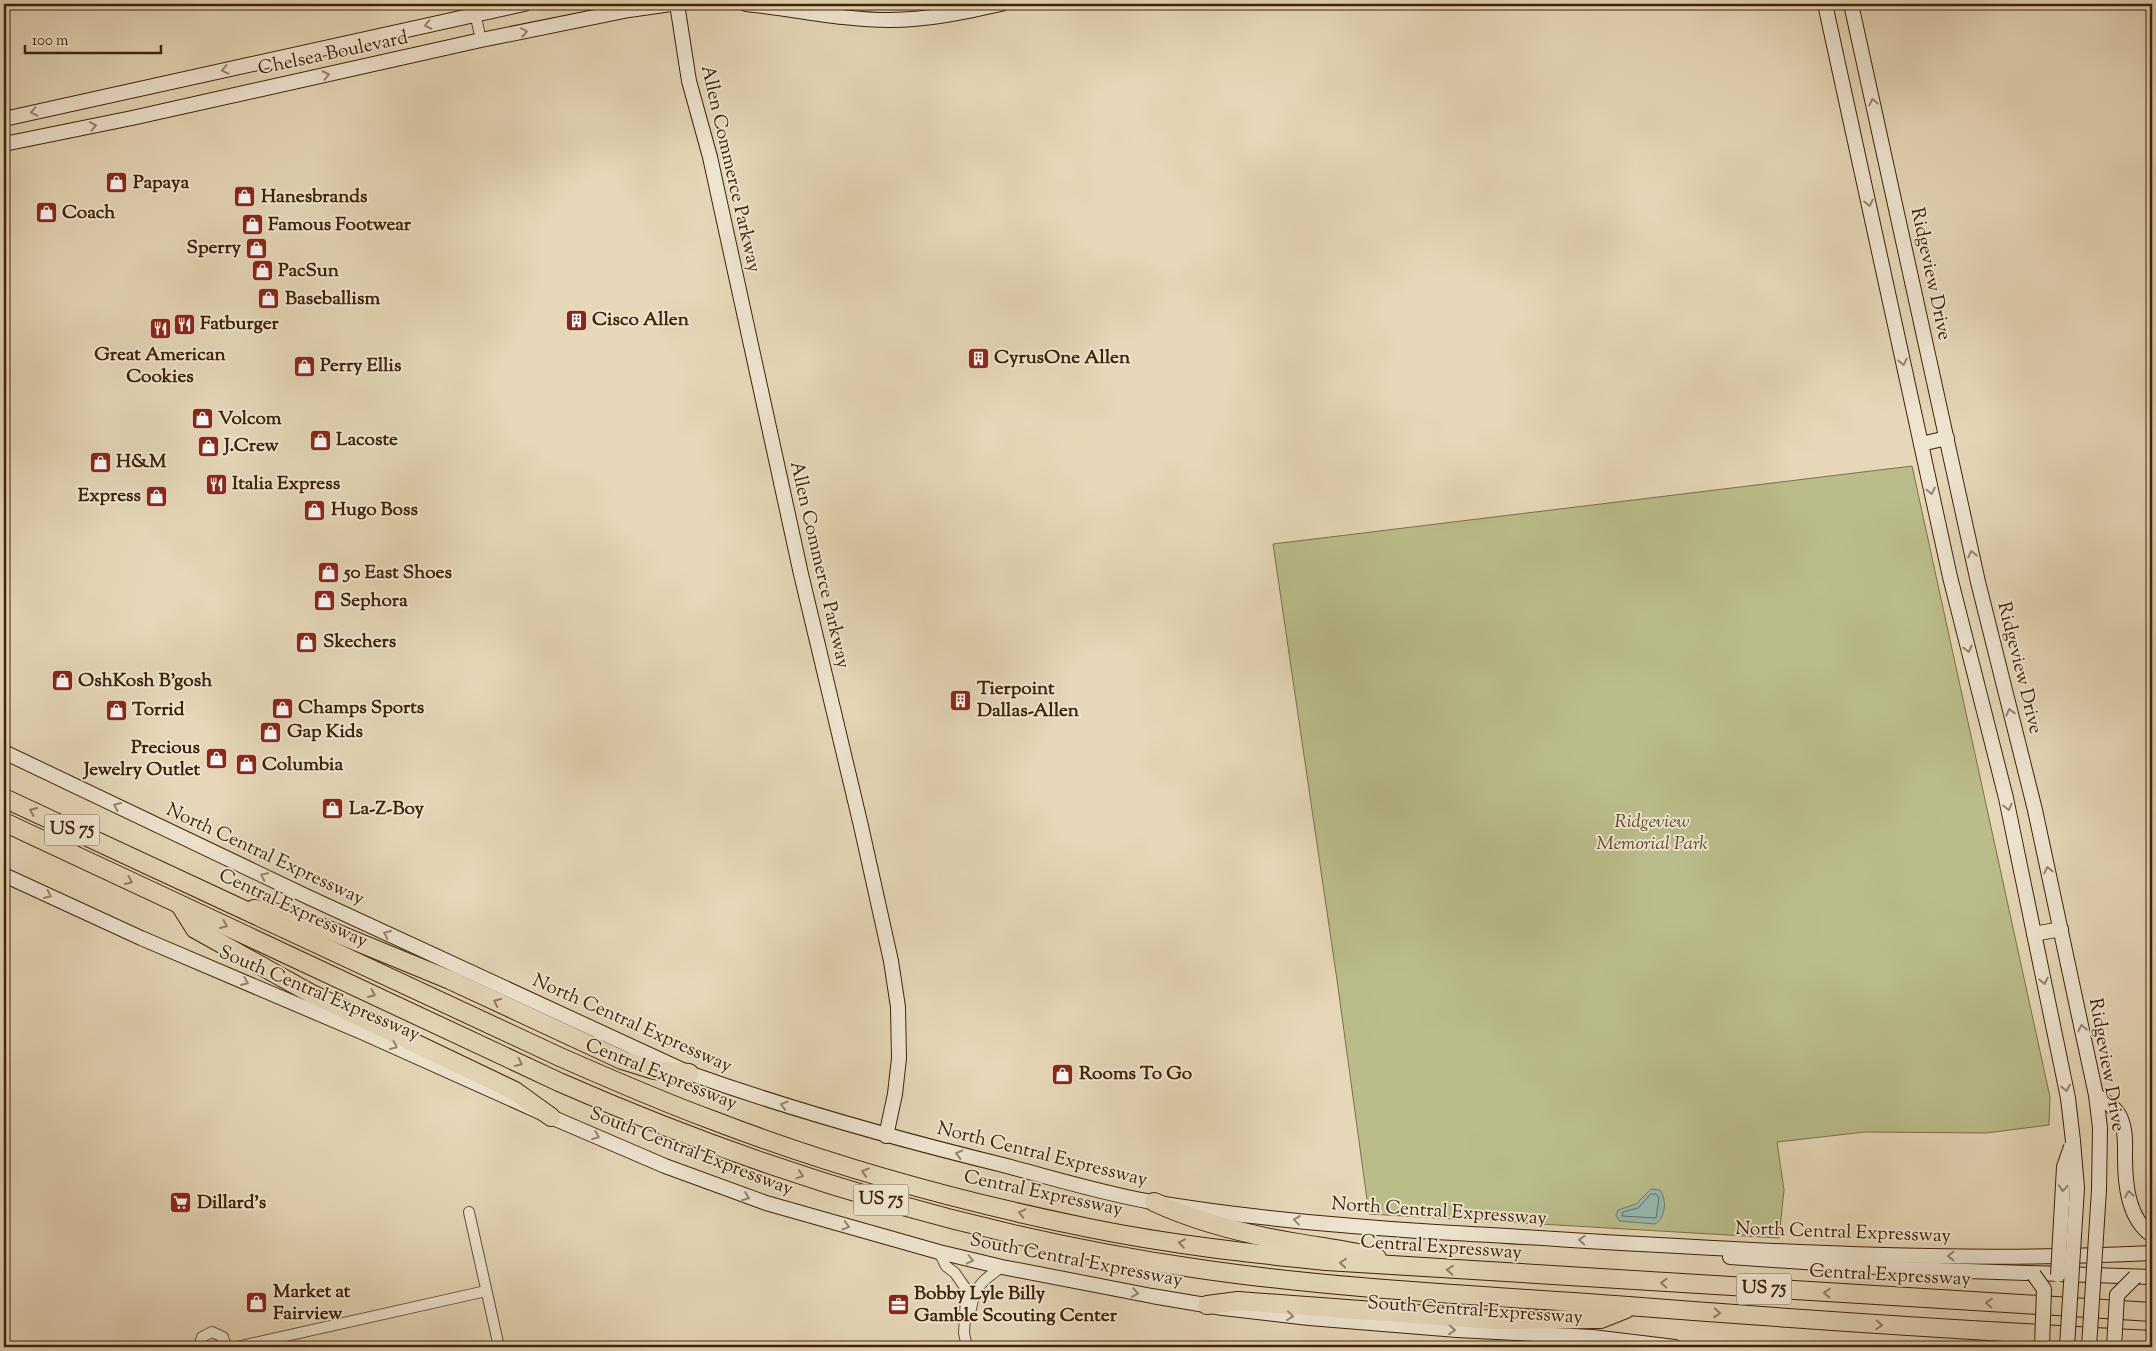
<svg xmlns="http://www.w3.org/2000/svg" width="2156" height="1351" viewBox="0 0 2156 1351" font-family="'Sorts Mill Goudy',serif">
  <rect width="100%" height="100%" fill="#e5d7b7"/>
  <filter id="stains"><feTurbulence type="fractalNoise" baseFrequency=".004" numOctaves="4"/><feColorMatrix values="0 0 0 0 .2 0 0 0 0 .09 0 0 0 0 .02 0 0 0 .5 -.17"/></filter>
  <radialGradient id="worn" r=".72"><stop offset=".6" stop-color="#630" stop-opacity="0"/><stop offset="1" stop-color="#630" stop-opacity=".3"/></radialGradient>
  <polygon fill="#babd8a" stroke="#7d7049" points="1912,466 2050,1097 2049,1125 1986,1133 1865,1132 1777,1142 1784,1190 1779,1238 1369,1214 1337,980 1273,544"/>
  <path fill="#96b9b0" stroke="#747d6d" d="M1651,1189L1660,1190C1667,1199 1666,1218 1655,1224L1619,1221L1616,1215L1618,1210L1636,1204Z"/>
  <g fill="none" stroke-linecap="round" stroke-linejoin="round">
    <polygon stroke="#6b6e5c" stroke-width="1" points="1651,1194 1656,1194 1659,1198 1656,1218 1622,1216 1623,1212 1638,1208"/>
    <defs>
      <g id="street">
        <polyline points="473,4 481,40"/>
        <polyline points="469,1212 499,1347"/>
        <polyline points="939,1252 946,1266 955,1273 964,1286 966,1297 964,1333 967,1347"/>
        <path d="M971,1309C974,1287 984,1279 1002,1267"/>
        <polyline points="199,1347 202,1337 212,1332 223,1337 226,1347"/>
        <polyline points="237,1347 486,1291"/>
      </g>
      <g id="secondary">
        <polyline points="677,4 689,81 710,157 801,574 861,826 891,961 898,1007 899,1058 895,1094 886,1136"/>
        <path d="M746,4C794,9 842,20 890,20C927,20 965,12 1001,4"/>
        <polyline points="1825,4 1950,577 2006,798 2068,1098 2073,1141"/>
        <polyline points="1851,4 1978,582 2035,810 2082,1030 2096,1095 2100,1128 2099,1190"/>
        <polyline points="4,119 524,4"/>
        <polyline points="4,144 132,118 481,40 629,10 671,4"/>
        <polyline points="1921,444 1947,438"/>
        <path d="M4,752L308,897L689,1073C792,1110 897,1139 1003,1165C1053,1178 1101,1193 1152,1202C1246,1218 1341,1226 1436,1232C1674,1245 1913,1265 2152,1253"/>
        <polyline points="4,875 141,938 364,1033 551,1117 665,1166 766,1203 939,1252 1002,1267 1152,1296 1223,1308 1309,1318 1457,1330 1592,1337 1675,1347"/>
        <polyline points="2034,934 2061,929"/>
        <path d="M2096,1095C2105,1101 2117,1108 2121,1119C2126,1131 2125,1144 2125,1157C2125,1184 2128,1219 2152,1235"/>
        <polyline points="1730,1257 1907,1269 2152,1277"/>
      </g>
      <g id="highway">
        <path d="M4,798L560,1057C610,1079 660,1101 712,1120C834,1167 961,1202 1089,1228C1167,1244 1247,1253 1326,1261L2152,1312"/>
        <path d="M4,822L559,1082C763,1172 978,1237 1200,1269C1337,1289 1476,1295 1615,1305C1794,1319 1973,1331 2152,1340"/>
        <polyline points="180,905 195,929 310,993 515,1091 551,1117"/>
        <polyline points="254,909 278,913 326,929 450,980 622,1060 654,1070 689,1073"/>
        <path d="M1154,1202C1199,1223 1249,1235 1298,1243C1326,1248 1350,1250 1377,1258"/>
        <polyline points="1207,1305 1238,1301 1496,1320 1601,1319 1626,1309"/>
      </g>
    </defs>
    <use href="#street" stroke="#694f34" stroke-width="12"/>
    <use href="#secondary" stroke="#402208" stroke-width="16"/>
    <use href="#highway" stroke="#402208" stroke-width="20"/>
    <use href="#street" stroke="#eee5d0" stroke-width="10"/>
    <use href="#secondary" stroke="#eee5d0" stroke-width="14"/>
    <use href="#highway" stroke="#e5d7b7" stroke-width="18"/>
    <defs>
      <g id="secondary-bridge">
        <polyline points="2034,1275 2044,1289 2042,1347"/>
        <polyline points="2058,1275 2064,1167 2071,1147"/>
        <polyline points="2067,1347 2077,1188 2073,1141"/>
        <polyline points="2089,1347 2099,1190"/>
        <polyline points="2114,1347 2117,1295 2135,1277"/>
      </g>
    </defs>
    <use href="#secondary-bridge" stroke="#402208" stroke-width="16" stroke-linecap="butt"/>
    <use href="#secondary-bridge" stroke="#eee5d0" stroke-width="14"/>
  </g>
  <defs><path id="oneway-chevron" d="M-2-3.5L2.5 0L-2 3.5" fill="none" stroke-width="1.6" stroke-linecap="round" stroke-linejoin="round" transform="scale(1.25)"/></defs>
  <g stroke="#97846c">
    <use href="#oneway-chevron" transform="translate(428 25) rotate(168)"/>
    <use href="#oneway-chevron" transform="translate(524 32) rotate(-11)"/>
    <use href="#oneway-chevron" transform="translate(225 70) rotate(167)"/>
    <use href="#oneway-chevron" transform="translate(326 75) rotate(-12)"/>
    <use href="#oneway-chevron" transform="translate(1873 102) rotate(-102)"/>
    <use href="#oneway-chevron" transform="translate(34 112) rotate(167)"/>
    <use href="#oneway-chevron" transform="translate(93 126) rotate(-11)"/>
    <use href="#oneway-chevron" transform="translate(1869 203) rotate(78)"/>
    <use href="#oneway-chevron" transform="translate(1903 362) rotate(78)"/>
    <use href="#oneway-chevron" transform="translate(1931 491) rotate(78)"/>
    <use href="#oneway-chevron" transform="translate(1972 554) rotate(-102)"/>
    <use href="#oneway-chevron" transform="translate(1968 649) rotate(76)"/>
    <use href="#oneway-chevron" transform="translate(2010 712) rotate(-104)"/>
    <use href="#oneway-chevron" transform="translate(117 806) rotate(-155)"/>
    <use href="#oneway-chevron" transform="translate(2008 807) rotate(78)"/>
    <use href="#oneway-chevron" transform="translate(2048 870) rotate(-102)"/>
    <use href="#oneway-chevron" transform="translate(264 876) rotate(-154)"/>
    <use href="#oneway-chevron" transform="translate(48 895) rotate(25)"/>
    <use href="#oneway-chevron" transform="translate(387 934) rotate(-155)"/>
    <use href="#oneway-chevron" transform="translate(2044 981) rotate(78)"/>
    <use href="#oneway-chevron" transform="translate(245 982) rotate(23)"/>
    <use href="#oneway-chevron" transform="translate(2082 1028) rotate(-102)"/>
    <use href="#oneway-chevron" transform="translate(394 1046) rotate(24)"/>
    <use href="#oneway-chevron" transform="translate(2066 1088) rotate(79)"/>
    <use href="#oneway-chevron" transform="translate(784 1105) rotate(-163)"/>
    <use href="#oneway-chevron" transform="translate(596 1136) rotate(23)"/>
    <use href="#oneway-chevron" transform="translate(959 1154) rotate(-166)"/>
    <use href="#oneway-chevron" transform="translate(2063 1188) rotate(94)"/>
    <use href="#oneway-chevron" transform="translate(2129 1194) rotate(-99)"/>
    <use href="#oneway-chevron" transform="translate(746 1197) rotate(20)"/>
    <use href="#oneway-chevron" transform="translate(1297 1220) rotate(-173)"/>
    <use href="#oneway-chevron" transform="translate(846 1226) rotate(16)"/>
    <use href="#oneway-chevron" transform="translate(1582 1240) rotate(-177)"/>
    <use href="#oneway-chevron" transform="translate(1951 1256) rotate(-180)"/>
    <use href="#oneway-chevron" transform="translate(970 1260) rotate(13)"/>
    <use href="#oneway-chevron" transform="translate(1135 1293) rotate(11)"/>
    <use href="#oneway-chevron" transform="translate(1290 1316) rotate(6)"/>
    <use href="#oneway-chevron" transform="translate(1452 1330) rotate(4)"/>
  </g>
  <g stroke="#927c60">
    <use href="#oneway-chevron" transform="translate(33 811) rotate(-155)"/>
    <use href="#oneway-chevron" transform="translate(129 881) rotate(25)"/>
    <use href="#oneway-chevron" transform="translate(224 925) rotate(25)"/>
    <use href="#oneway-chevron" transform="translate(372 994) rotate(25)"/>
    <use href="#oneway-chevron" transform="translate(497 1002) rotate(-155)"/>
    <use href="#oneway-chevron" transform="translate(519 1063) rotate(25)"/>
    <use href="#oneway-chevron" transform="translate(865 1172) rotate(-163)"/>
    <use href="#oneway-chevron" transform="translate(800 1175) rotate(18)"/>
    <use href="#oneway-chevron" transform="translate(1022 1213) rotate(-167)"/>
    <use href="#oneway-chevron" transform="translate(1182 1243) rotate(-171)"/>
    <use href="#oneway-chevron" transform="translate(1343 1263) rotate(-175)"/>
    <use href="#oneway-chevron" transform="translate(1450 1270) rotate(-176)"/>
    <use href="#oneway-chevron" transform="translate(1664 1283) rotate(-177)"/>
    <use href="#oneway-chevron" transform="translate(1827 1293) rotate(-177)"/>
    <use href="#oneway-chevron" transform="translate(1989 1303) rotate(-177)"/>
    <use href="#oneway-chevron" transform="translate(1717 1313) rotate(4)"/>
    <use href="#oneway-chevron" transform="translate(1879 1325) rotate(3)"/>
  </g>
  <defs>
    <symbol id="shop-square" viewBox="-11 -11 22 22"><rect x="-9" y="-9" width="18" height="18" rx="4" fill="#8f2418" stroke="#eee5d0"/><path d="M-5-2.5h2.3a2.7 3.5 0 0 1 5.4 0H5L5.5 6h-11ZM-1.5-2.5h3a1.5 2.3 0 0 0-3 0Z" fill="#fff"/></symbol>
    <symbol id="building-square" viewBox="-11 -11 22 22"><rect x="-9" y="-9" width="18" height="18" rx="4" fill="#8f2418" stroke="#eee5d0"/><path d="M-4-6H4V6H1V3H-1V6H-4ZM-2.5-4.3h1.7v1.8h-1.7ZM.8-4.3h1.7v1.8H.8ZM-2.5-1h1.7V.8h-1.7ZM.8-1h1.7V.8H.8Z" fill="#fff"/></symbol>
    <symbol id="restaurant-square" viewBox="-11 -11 22 22"><rect x="-9" y="-9" width="18" height="18" rx="4" fill="#8f2418" stroke="#eee5d0"/><path d="M-5-6h1v4h1v-4h1v4h1v-4h1v5L-1.5 .5V6h-2V.5L-5-1ZM5-6V6H3V1.5H1.5Q1.5-4 5-6Z" fill="#fff"/></symbol>
    <symbol id="supermarket-square" viewBox="-11 -11 22 22"><rect x="-9" y="-9" width="18" height="18" rx="4" fill="#8f2418" stroke="#eee5d0"/><path d="M-6-5.5h2.5l.6 2H6L4.5 2H-2.5L-4.4-4H-6ZM-1.5 3.2a1.3 1.3 0 1 0 .1 0ZM3 3.2a1.3 1.3 0 1 0 .1 0Z" fill="#fff"/></symbol>
    <symbol id="office-square" viewBox="-11 -11 22 22"><rect x="-9" y="-9" width="18" height="18" rx="4" fill="#8f2418" stroke="#eee5d0"/><path d="M-6-3h4V-5.5h4V-3h4V5H-6ZM-1-4.5V-3h2v-1.5ZM-6 0V1H6V0Z" fill="#fff"/></symbol>
  </defs>
  <g fill-rule="evenodd">
    <use href="#shop-square" x="104" y="170" width="25" height="25"/>
    <use href="#shop-square" x="232" y="184" width="25" height="25"/>
    <use href="#shop-square" x="34" y="200" width="25" height="25"/>
    <use href="#shop-square" x="240" y="212" width="25" height="25"/>
    <use href="#shop-square" x="244" y="236" width="25" height="25"/>
    <use href="#shop-square" x="250" y="258" width="25" height="25"/>
    <use href="#shop-square" x="256" y="286" width="25" height="25"/>
    <use href="#building-square" x="564" y="308" width="25" height="25"/>
    <use href="#restaurant-square" x="172" y="312" width="25" height="25"/>
    <use href="#restaurant-square" x="148" y="316" width="25" height="25"/>
    <use href="#building-square" x="966" y="346" width="25" height="25"/>
    <use href="#shop-square" x="292" y="354" width="25" height="25"/>
    <use href="#shop-square" x="190" y="406" width="25" height="25"/>
    <use href="#shop-square" x="308" y="428" width="25" height="25"/>
    <use href="#shop-square" x="196" y="434" width="25" height="25"/>
    <use href="#shop-square" x="88" y="450" width="25" height="25"/>
    <use href="#restaurant-square" x="204" y="472" width="25" height="25"/>
    <use href="#shop-square" x="144" y="484" width="25" height="25"/>
    <use href="#shop-square" x="302" y="498" width="25" height="25"/>
    <use href="#shop-square" x="316" y="560" width="25" height="25"/>
    <use href="#shop-square" x="312" y="588" width="25" height="25"/>
    <use href="#shop-square" x="294" y="630" width="25" height="25"/>
    <use href="#shop-square" x="50" y="668" width="25" height="25"/>
    <use href="#building-square" x="948" y="688" width="25" height="25"/>
    <use href="#shop-square" x="270" y="696" width="25" height="25"/>
    <use href="#shop-square" x="104" y="698" width="25" height="25"/>
    <use href="#shop-square" x="258" y="720" width="25" height="25"/>
    <use href="#shop-square" x="204" y="746" width="25" height="25"/>
    <use href="#shop-square" x="234" y="752" width="25" height="25"/>
    <use href="#shop-square" x="320" y="796" width="25" height="25"/>
    <use href="#shop-square" x="1050" y="1062" width="25" height="25"/>
    <use href="#supermarket-square" x="168" y="1190" width="25" height="25"/>
    <use href="#shop-square" x="244" y="1290" width="25" height="25"/>
    <use href="#office-square" x="886" y="1292" width="25" height="25"/>
  </g>
  <g text-anchor="middle" dominant-baseline="central" stroke-width="4" stroke-linejoin="round" paint-order="stroke">
    <g fill="#eee5d0" stroke="#745c44" stroke-width="1">
      <rect x="44.5" y="814.5" width="55" height="31" rx="4"/>
      <rect x="853.5" y="1184.5" width="55" height="31" rx="4"/>
      <rect x="1736.5" y="1273.5" width="55" height="31" rx="4"/>
    </g>
    <g font-size="18" font-weight="bold" fill="#402208">
      <text x="72" y="830">US 75</text>
      <text x="881" y="1200">US 75</text>
      <text x="1764" y="1289">US 75</text>
    </g>
    <g font-size="19" fill="#402208" stroke="#eee5d0">
      <text transform="translate(333 54) rotate(-12)">Chelsea Boulevard</text>
      <text transform="translate(730 169) rotate(77)">Allen Commerce Parkway</text>
      <text transform="translate(1930 274) rotate(78)">Ridgeview Drive</text>
      <text transform="translate(819 565) rotate(77)">Allen Commerce Parkway</text>
      <text transform="translate(2019 668) rotate(76)">Ridgeview Drive</text>
      <text transform="translate(265 855) rotate(25)">North Central Expressway</text>
      <text transform="translate(293 909) rotate(25)">Central Expressway</text>
      <text transform="translate(319 994) rotate(23)">South Central Expressway</text>
      <text transform="translate(632 1024) rotate(24)">North Central Expressway</text>
      <text transform="translate(2106 1065) rotate(80)">Ridgeview Drive</text>
      <text transform="translate(661 1075) rotate(22)">Central Expressway</text>
      <text transform="translate(691 1152) rotate(21)">South Central Expressway</text>
      <text transform="translate(1042 1155) rotate(14)">North Central Expressway</text>
      <text transform="translate(1043 1194) rotate(12)">Central Expressway</text>
      <text transform="translate(1439 1212) rotate(4)">North Central Expressway</text>
      <text transform="translate(1843 1233) rotate(2)">North Central Expressway</text>
      <text transform="translate(1441 1248) rotate(4)">Central Expressway</text>
      <text transform="translate(1076 1261) rotate(11)">South Central Expressway</text>
      <text transform="translate(1890 1276) rotate(3)">Central Expressway</text>
      <text transform="translate(1475 1311) rotate(4)">South Central Expressway</text>
    </g>
    <g font-size="19" font-weight="bold" fill="#402208" stroke="#eee5d0" text-anchor="start">
      <text x="133" y="183">Papaya</text>
      <text x="261" y="197">Hanesbrands</text>
      <text x="62" y="213">Coach</text>
      <text x="268" y="225">Famous Footwear</text>
      <text x="241" y="248" text-anchor="end">Sperry</text>
      <text x="278" y="271">PacSun</text>
      <text x="285" y="299">Baseballism</text>
      <text x="592" y="320">Cisco Allen</text>
      <text x="200" y="324">Fatburger</text>
      <text x="160" y="355" text-anchor="middle">Great American<tspan x="160" dy="22">Cookies</tspan></text>
      <text x="994" y="358">CyrusOne Allen</text>
      <text x="320" y="366">Perry Ellis</text>
      <text x="218" y="419">Volcom</text>
      <text x="336" y="440">Lacoste</text>
      <text x="224" y="446">J.Crew</text>
      <text x="116" y="462">H&amp;M</text>
      <text x="232" y="484">Italia Express</text>
      <text x="141" y="496" text-anchor="end">Express</text>
      <text x="331" y="510">Hugo Boss</text>
      <text x="344" y="573">50 East Shoes</text>
      <text x="340" y="601">Sephora</text>
      <text x="323" y="642">Skechers</text>
      <text x="78" y="681">OshKosh B'gosh</text>
      <text x="977" y="689">Tierpoint<tspan x="977" dy="22">Dallas-Allen</tspan></text>
      <text x="298" y="708">Champs Sports</text>
      <text x="132" y="710">Torrid</text>
      <text x="287" y="732">Gap Kids</text>
      <text x="200" y="748" text-anchor="end">Precious<tspan x="200" dy="22">Jewelry Outlet</tspan></text>
      <text x="262" y="765">Columbia</text>
      <text x="349" y="809">La-Z-Boy</text>
      <text x="1079" y="1074">Rooms To Go</text>
      <text x="197" y="1203">Dillard's</text>
      <text x="273" y="1292">Market at<tspan x="273" dy="22">Fairview</tspan></text>
      <text x="914" y="1294">Bobby Lyle Billy<tspan x="914" dy="22">Gamble Scouting Center</tspan></text>
    </g>
    <g font-size="19" font-style="italic" fill="#5e4928" stroke="#eee5d0">
      <text x="1652" y="822">Ridgeview<tspan x="1652" dy="22">Memorial Park</tspan></text>
    </g>
  </g>
  <rect width="2156" height="1351" fill="none" stroke="#e5d7b7" stroke-width="20"/>
  <rect x="5" y="5" width="2146" height="1341" fill="none" stroke="#402208" stroke-width="2.5"/>
  <rect x="10" y="10" width="2136" height="1331" fill="none" stroke="#402208"/>
  <path d="M25 45v8h136v-8" fill="none" stroke="#402208" stroke-width="2.5"/>
  <text x="32" y="45" font-size="15" fill="#402208" stroke="#eee5d0" stroke-width="4" paint-order="stroke">100 m</text>
  <rect width="100%" height="100%" filter="url(#stains)"/>
  <rect width="100%" height="100%" fill="url(#worn)"/>
</svg>
